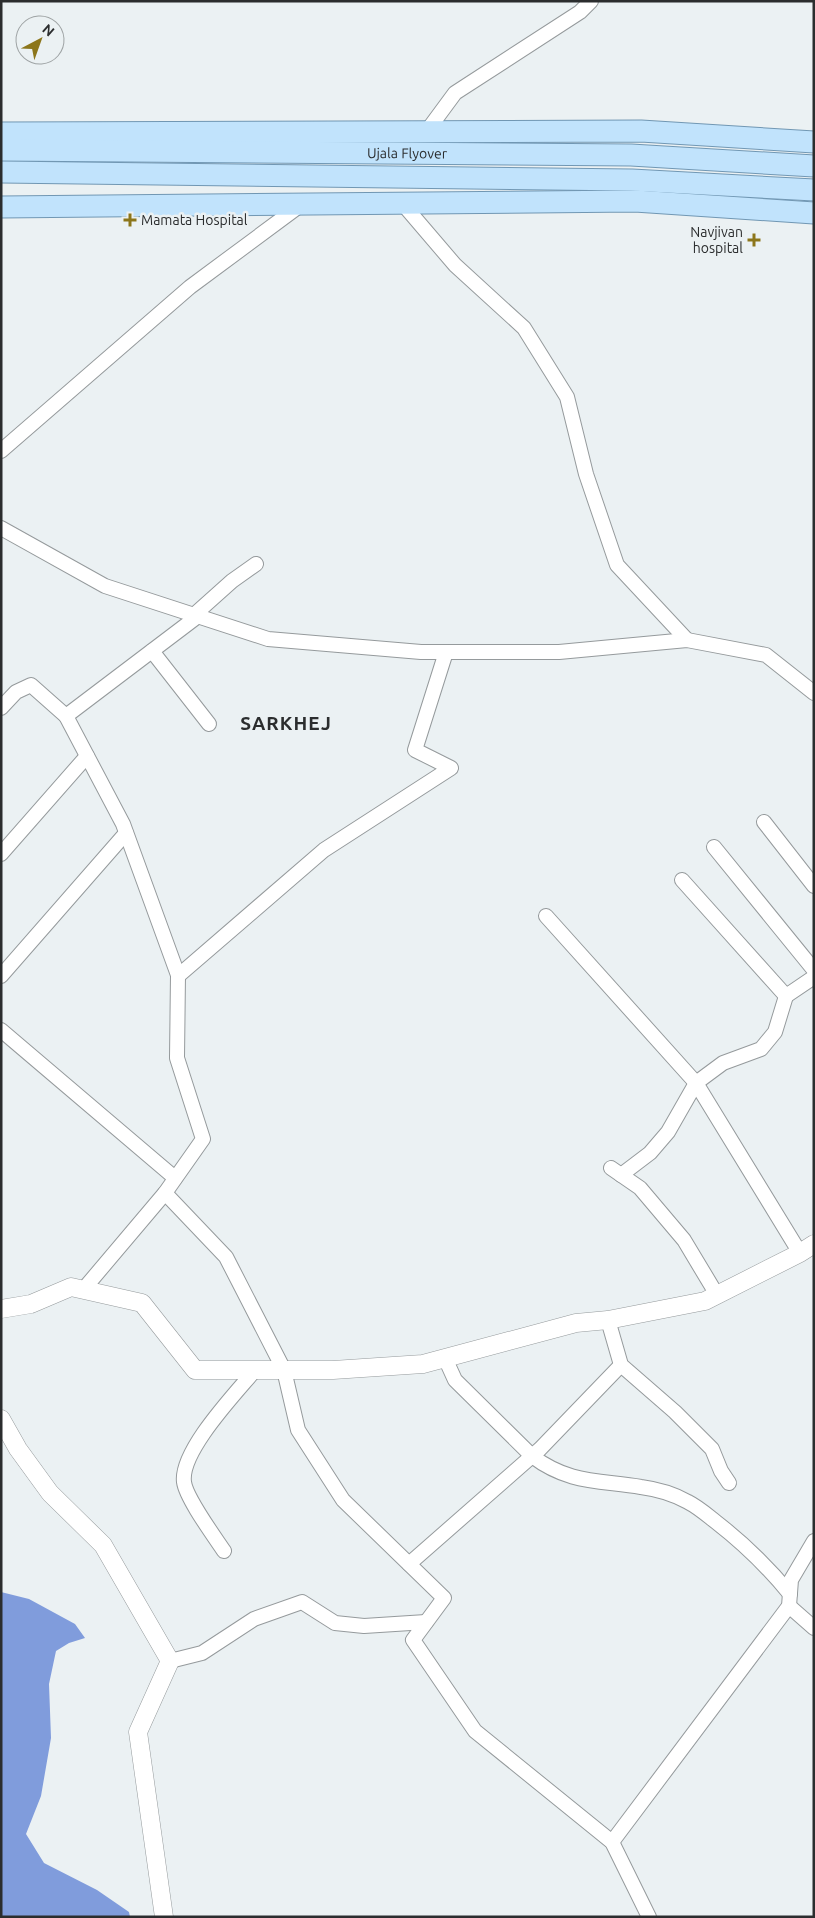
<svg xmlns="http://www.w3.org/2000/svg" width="815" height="1918" viewBox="0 0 815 1918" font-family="Ubuntu,sans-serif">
  <rect width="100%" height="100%" fill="#ebf1f3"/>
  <polygon fill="#809cdc" points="1,1592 29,1599 75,1624 85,1638 69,1643 56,1651 49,1684 51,1738 41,1796 26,1834 44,1863 97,1890 129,1912 130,1917 1,1917"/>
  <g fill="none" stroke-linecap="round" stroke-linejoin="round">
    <defs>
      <g id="minor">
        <polyline points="427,131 455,93 580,12 591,1"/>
        <polyline points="402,203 455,265 524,328 567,397 586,474 617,565 687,640"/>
        <polyline points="1,451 190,287 302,204"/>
        <polyline points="1,528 105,586 268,639 421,652 559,652 687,640 766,655 814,693"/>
        <polyline points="194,615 232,581 256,564"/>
        <polyline points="198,616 66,716 123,824 178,975 177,1058 203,1139 165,1193 226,1257 284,1370 298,1430 343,1500 444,1598 413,1640 475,1731 612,1842 649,1917"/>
        <polyline points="152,651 209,724"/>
        <polyline points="1,708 16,692 31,685 66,716"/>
        <polyline points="764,822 814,886"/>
        <polyline points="714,847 814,970"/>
        <polyline points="1,854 87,756"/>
        <polyline points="682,880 786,996 814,977"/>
        <polyline points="546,916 696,1083 800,1253"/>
        <polyline points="1,976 126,833"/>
        <polyline points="178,976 324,850 451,768 415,750 446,652"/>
        <polyline points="1,1030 175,1178"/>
        <polyline points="611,1168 640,1188 684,1240 717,1295"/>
        <polyline points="621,1175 650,1153 668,1132 696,1083 723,1063 761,1049 775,1032 786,996"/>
        <polyline points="83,1290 165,1193"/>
        <polyline points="608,1320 621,1365 675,1412 712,1449 721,1471 729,1483"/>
        <path d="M445,1358L455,1380L532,1456C569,1484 599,1480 641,1487C656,1489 674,1494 688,1502C698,1507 707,1515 716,1522C743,1543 768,1567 790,1594"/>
        <path d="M224,1551C214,1536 186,1498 184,1482C180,1451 236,1393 255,1370"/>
        <polyline points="409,1564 540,1449 621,1365"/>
        <polyline points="789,1606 814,1628"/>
        <polyline points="170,1661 202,1653 254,1619 302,1602 335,1623 364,1626 426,1622"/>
        <polyline points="612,1842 789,1606 791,1580 814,1541"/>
      </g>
      <g id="tertiary">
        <polyline points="1,1309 31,1304 71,1287 142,1303 195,1370 333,1370 423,1364 576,1323 608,1320 705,1301 800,1253 814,1244"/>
        <polyline points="1,1419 18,1449 50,1493 103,1545 170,1661 138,1732 164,1917"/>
      </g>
      <g id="primary">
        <polyline points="1,133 641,131 814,142"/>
        <path id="s1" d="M1,150L631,155L814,166"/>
        <polyline points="1,172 632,180 814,190"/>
        <polyline points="1,207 635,201 814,213"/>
      </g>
    </defs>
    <use href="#minor" stroke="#959a9c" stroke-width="16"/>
    <use href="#tertiary" stroke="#959a9c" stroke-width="19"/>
    <use href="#primary" stroke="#7197b3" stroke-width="23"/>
    <use href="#minor" stroke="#fff" stroke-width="14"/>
    <use href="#tertiary" stroke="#fff" stroke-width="18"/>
    <use href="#primary" stroke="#c1e3fc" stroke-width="21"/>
  </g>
  <g fill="#8c761b" stroke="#ebf1f3" stroke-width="2">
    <path d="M127.5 212.5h5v5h5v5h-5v5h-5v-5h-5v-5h5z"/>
    <path d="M751.5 232.5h5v5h5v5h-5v5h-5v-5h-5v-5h5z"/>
  </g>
  <g text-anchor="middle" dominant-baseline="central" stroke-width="5" stroke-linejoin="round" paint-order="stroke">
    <g font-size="14" fill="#2b2d2e" stroke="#ebf1f3">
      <text stroke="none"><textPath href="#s1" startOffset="406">Ujala Flyover</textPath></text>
    </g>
    <g font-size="14" fill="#2b2d2e" stroke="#ebf1f3" text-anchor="start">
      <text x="141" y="220">Mamata Hospital</text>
      <text x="743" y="232" text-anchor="end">Navjivan<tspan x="743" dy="16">hospital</tspan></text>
    </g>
    <g font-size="19" font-weight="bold" letter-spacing="1" fill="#2b2d2e" stroke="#ebf1f3">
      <text x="286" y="723">SARKHEJ</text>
    </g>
  </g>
  <rect width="815" height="1918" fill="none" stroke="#2b2d2e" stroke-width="5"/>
  <g transform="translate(40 40) rotate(41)"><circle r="24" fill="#ebf1f3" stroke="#9ea3a4"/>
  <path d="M0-4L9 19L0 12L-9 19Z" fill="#8c761b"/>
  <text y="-8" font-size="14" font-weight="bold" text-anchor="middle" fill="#2b2d2e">N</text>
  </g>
</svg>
